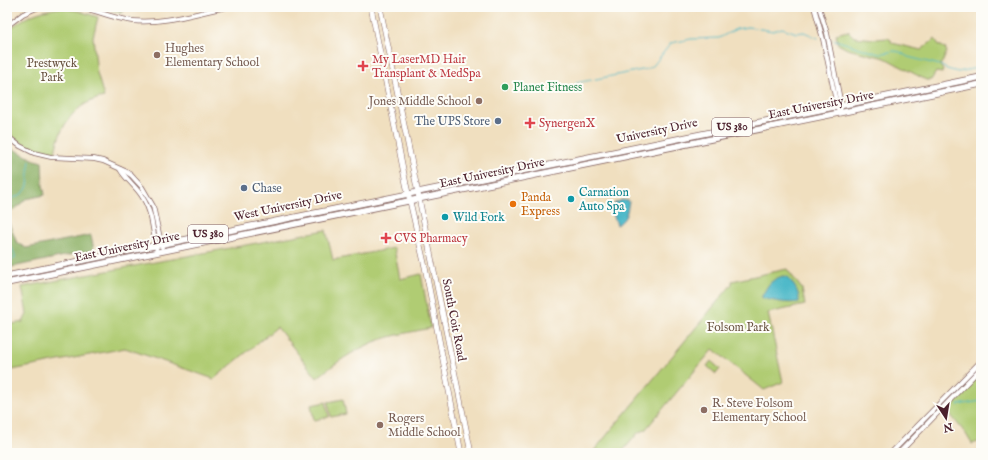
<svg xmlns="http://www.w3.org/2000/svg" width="988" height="460" viewBox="0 0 988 460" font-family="'IM FELL English',serif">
  <rect width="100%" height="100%" fill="#fdfcf7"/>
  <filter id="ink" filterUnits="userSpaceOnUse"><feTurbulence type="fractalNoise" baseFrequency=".025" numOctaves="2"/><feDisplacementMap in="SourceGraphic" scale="8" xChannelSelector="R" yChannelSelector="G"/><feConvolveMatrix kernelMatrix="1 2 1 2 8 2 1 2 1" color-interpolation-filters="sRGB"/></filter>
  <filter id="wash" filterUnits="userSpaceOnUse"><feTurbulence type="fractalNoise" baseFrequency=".012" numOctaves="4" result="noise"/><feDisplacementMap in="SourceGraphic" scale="16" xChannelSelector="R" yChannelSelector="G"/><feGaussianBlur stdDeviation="0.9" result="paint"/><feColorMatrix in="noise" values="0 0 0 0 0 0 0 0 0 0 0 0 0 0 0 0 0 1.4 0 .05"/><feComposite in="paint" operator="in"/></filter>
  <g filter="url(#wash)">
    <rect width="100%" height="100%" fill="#f0dfbf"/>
    <g fill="#b0cc73" stroke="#7d764f">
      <path d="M59,8L79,11L98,17L93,37L97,73L104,97C75,103 60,125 55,153C34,149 22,147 7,130V32C22,17 38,11 59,8Z"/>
      <path d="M848,31L854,37L875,39L888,38L891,40L892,43L921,50L935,39L939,45L945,48L947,52C944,56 944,62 940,65L943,70L942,73L936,72L931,80H926L885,58L847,49L838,44L836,34Z"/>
      <path d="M326,230L333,260L394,248L400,279L421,274L431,328C412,332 392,335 374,342C353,351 335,363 317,378L277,327L214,379L125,348L7,371V324H12L23,322L27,314L22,287Z"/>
      <polygon points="787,269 802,289 805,305 768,313 783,382 764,390 713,349 645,430 638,433 621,453 592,453 732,284 732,281"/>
      <polygon points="711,361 720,369 716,374 707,366"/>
      <polygon points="981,372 981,441 972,444 966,434 945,408"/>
      <polygon points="343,399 346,414 331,417 328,402"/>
      <polygon points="326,402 329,417 314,420 311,405"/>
    </g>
    <g fill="#8cb065" stroke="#6b6848">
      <polygon points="103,7 126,7 121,13"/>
      <polygon points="13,149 35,160 42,162 43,185 45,195 26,199 14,210 7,212 7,159"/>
      <polygon points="7,218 17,243 26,248 91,235 94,250 7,268"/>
    </g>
    <g fill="#4cb8c8" stroke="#4b6c7a">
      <path d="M622,200L629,201C627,212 627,219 617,225L611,208L615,203Z"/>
      <path d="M783,276L788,277C793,284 800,292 799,302C787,304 773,301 762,298V296C768,285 770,280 783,276Z"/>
    </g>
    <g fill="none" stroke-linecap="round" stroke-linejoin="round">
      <g stroke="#4cb8c8" stroke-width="1">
        <polyline points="832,39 879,54 894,51 900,52 908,57 940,65 947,69 958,72 981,67"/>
        <polyline points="576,83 647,69 653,66 671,43 691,39 719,38 736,29 748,27 773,31 782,28 797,33 804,32 818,38"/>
        <path d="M7,202C12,197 19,197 24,192C32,185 27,171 30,161"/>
        <polyline points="7,237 15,255 15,258 7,264"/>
        <polyline points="958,405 981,401"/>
      </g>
    </g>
  </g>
  <g filter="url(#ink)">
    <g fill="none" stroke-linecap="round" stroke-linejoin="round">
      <defs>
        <g id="minor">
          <path d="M82,7C99,12 115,19 133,21C165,24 196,13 227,7"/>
          <polyline points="814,7 823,39 837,106 840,113"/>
          <polyline points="819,7 827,33 841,105 840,113"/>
          <polyline points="7,26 23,14 39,7"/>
          <polyline points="7,136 20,146 34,153 51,157 94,159 103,161 125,171 131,175 142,187 153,206 162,247"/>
          <path d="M120,169C125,179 137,187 143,198C153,214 153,234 157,252"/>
          <polyline points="891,453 981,361"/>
          <polyline points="899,453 981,368"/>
        </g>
        <g id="major">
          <polyline points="371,7 406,184 425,267 461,453"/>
          <polyline points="380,7 471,453"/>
        </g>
        <g id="highway">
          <polyline points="7,276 981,77"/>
          <polyline points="7,283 981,84"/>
        </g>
      </defs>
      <use href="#minor" stroke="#84625f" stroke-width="5.5"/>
      <use href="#major" stroke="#84625f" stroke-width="6"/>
      <use href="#highway" stroke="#84625f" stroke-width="7"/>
      <use href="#minor" stroke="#fff" stroke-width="4"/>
      <use href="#major" stroke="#fff" stroke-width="5"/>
      <use href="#highway" stroke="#fff" stroke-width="5.5"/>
    </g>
  </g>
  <g fill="#8d6e63" stroke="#fdfcf7" stroke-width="1.5">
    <circle cx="157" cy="55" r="4"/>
    <circle cx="479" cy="101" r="4"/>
    <circle cx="704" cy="410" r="4"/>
    <circle cx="380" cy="425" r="4"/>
  </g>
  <g fill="#e0444e" stroke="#fdfcf7" stroke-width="1.5">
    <path d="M361 60h4v4h4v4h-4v4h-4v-4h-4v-4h4z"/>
    <path d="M528 117h4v4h4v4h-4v4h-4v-4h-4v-4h4z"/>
    <path d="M384 232h4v4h4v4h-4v4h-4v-4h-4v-4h4z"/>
  </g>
  <circle fill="#2e9e5b" stroke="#fdfcf7" stroke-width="1.5" cx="505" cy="87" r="4"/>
  <g fill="#5c6f8a" stroke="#fdfcf7" stroke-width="1.5">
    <circle cx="498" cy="121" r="4"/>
    <circle cx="244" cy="188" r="4"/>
  </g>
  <g fill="#0f9aa8" stroke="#fdfcf7" stroke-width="1.5">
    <circle cx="571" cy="199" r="4"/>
    <circle cx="445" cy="217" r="4"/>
  </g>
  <circle fill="#e8710a" stroke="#fdfcf7" stroke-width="1.5" cx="513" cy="204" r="4"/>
  <g text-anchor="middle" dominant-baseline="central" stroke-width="4" stroke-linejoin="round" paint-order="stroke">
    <g fill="#fdfcf7" stroke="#806168" stroke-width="1">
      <rect x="712" y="118" width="40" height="18" rx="3"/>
      <rect x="188" y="225" width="40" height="18" rx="3"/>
    </g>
    <g font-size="11" font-weight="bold" fill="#4a1f2b">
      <text x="732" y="127">US 380</text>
      <text x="208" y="234">US 380</text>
    </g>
    <g font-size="12" fill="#785e54" stroke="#fdfcf7" text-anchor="start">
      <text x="165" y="48">Hughes<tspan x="165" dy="14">Elementary School</tspan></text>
      <text x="471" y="101" text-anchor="end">Jones Middle School</text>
      <text x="712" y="403">R. Steve Folsom<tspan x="712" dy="14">Elementary School</tspan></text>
      <text x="388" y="418">Rogers<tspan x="388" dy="14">Middle School</tspan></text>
    </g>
    <g font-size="12" fill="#be3a42" stroke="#fdfcf7" text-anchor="start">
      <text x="372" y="59">My LaserMD Hair<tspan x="372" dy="14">Transplant &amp; MedSpa</tspan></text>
      <text x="539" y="123">SynergenX</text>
      <text x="394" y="238">CVS Pharmacy</text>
    </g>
    <g font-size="12" fill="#695341" stroke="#fdfcf7">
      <text x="52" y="63">Prestwyck<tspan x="52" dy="14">Park</tspan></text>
      <text x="738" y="327">Folsom Park</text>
    </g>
    <g font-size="12" fill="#27864d" stroke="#fdfcf7" text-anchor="start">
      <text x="513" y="87">Planet Fitness</text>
    </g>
    <g font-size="12" fill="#4a1f2b" stroke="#fdfcf7">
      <text transform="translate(821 105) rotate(-11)">East University Drive</text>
      <text transform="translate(657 131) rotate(-12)">University Drive</text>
      <text transform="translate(492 173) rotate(-12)">East University Drive</text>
      <text transform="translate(288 206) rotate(-12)">West University Drive</text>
      <text transform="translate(127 247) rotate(-12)">East University Drive</text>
      <text transform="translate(454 320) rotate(79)">South Coit Road</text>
    </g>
    <g font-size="12" fill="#4e5e75" stroke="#fdfcf7" text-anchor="end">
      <text x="490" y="121">The UPS Store</text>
      <text x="252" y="188" text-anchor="start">Chase</text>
    </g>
    <g font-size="12" fill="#0d838f" stroke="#fdfcf7" text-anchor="start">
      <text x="579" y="192">Carnation<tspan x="579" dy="14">Auto Spa</tspan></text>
      <text x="453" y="217">Wild Fork</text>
    </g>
    <g font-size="12" fill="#c56008" stroke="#fdfcf7" text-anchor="start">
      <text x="521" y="197">Panda<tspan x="521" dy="14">Express</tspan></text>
    </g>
  </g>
  <rect width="988" height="460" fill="none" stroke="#fdfcf7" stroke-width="24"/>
  <g transform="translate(946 418) rotate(168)" stroke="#fdfcf7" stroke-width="3" paint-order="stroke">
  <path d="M0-3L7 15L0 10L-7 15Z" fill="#4a1f2b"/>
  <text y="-6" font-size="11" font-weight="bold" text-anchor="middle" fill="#4a1f2b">N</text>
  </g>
</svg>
